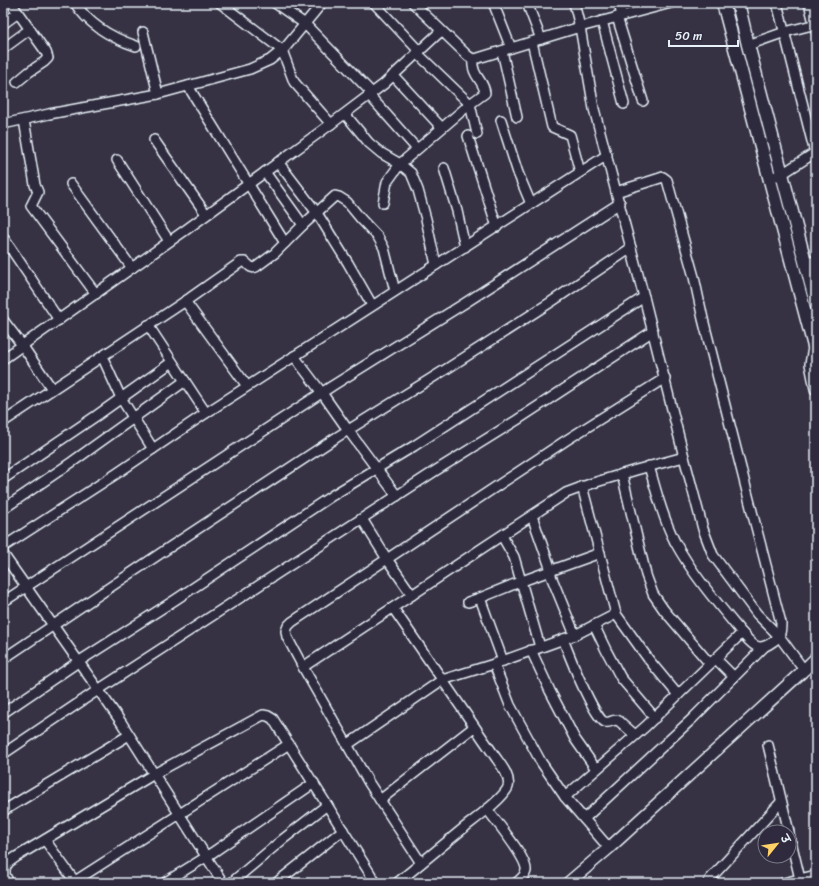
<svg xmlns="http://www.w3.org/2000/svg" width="819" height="886" viewBox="0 0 819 886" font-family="Sriracha,'Playpen Sans Deva',sans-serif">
  <rect width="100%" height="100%" fill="#363244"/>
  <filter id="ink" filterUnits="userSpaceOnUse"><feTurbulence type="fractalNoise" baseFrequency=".025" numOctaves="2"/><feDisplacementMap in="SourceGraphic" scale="8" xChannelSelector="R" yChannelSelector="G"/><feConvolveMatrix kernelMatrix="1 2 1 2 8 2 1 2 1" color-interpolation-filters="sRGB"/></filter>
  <g filter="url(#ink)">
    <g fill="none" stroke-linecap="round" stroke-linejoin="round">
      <defs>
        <g id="minor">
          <polyline points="11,3 46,52 48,58 44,62 29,72 17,82"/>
          <path d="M75,3C89,25 112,38 136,46"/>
          <polyline points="220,3 282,50 294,82 331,124"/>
          <polyline points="275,3 305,24 372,93"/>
          <polyline points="374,3 419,51"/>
          <polyline points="413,3 468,56 473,59 475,59 580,27 671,3"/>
          <polyline points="492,3 494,5 511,48"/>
          <polyline points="527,3 541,39"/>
          <polyline points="574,3 580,27 594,109 644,297 684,457 703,529 713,555 757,614 779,636 804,670"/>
          <polyline points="619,3 622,16"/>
          <polyline points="777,3 815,153"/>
          <polyline points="809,3 816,31"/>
          <polyline points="617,17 643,101"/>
          <polyline points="602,21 624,104"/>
          <polyline points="3,24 18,13"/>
          <polyline points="143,32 158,94"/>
          <polyline points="532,42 552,127 570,135 580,172"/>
          <polyline points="748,45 785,32 816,24"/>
          <polyline points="4,48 30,29"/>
          <polyline points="502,51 517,117"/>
          <polyline points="417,53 470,104 477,134"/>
          <polyline points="393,75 441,127"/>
          <polyline points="369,95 417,149"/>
          <polyline points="345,114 369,143 381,153 400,164 411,173 418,190 426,219 436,265"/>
          <polyline points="24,120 35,185 38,192 31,206 96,294"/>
          <polyline points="501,120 518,173 531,204"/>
          <polyline points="3,124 49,114 158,94 250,69 270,60 285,48 322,3"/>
          <polyline points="468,136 497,227"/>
          <polyline points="154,140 206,214"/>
          <polyline points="117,160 169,241"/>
          <polyline points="278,162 317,213 348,263 372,305"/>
          <polyline points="444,168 457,211 465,247"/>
          <polyline points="265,172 303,225"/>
          <polyline points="776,176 782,174 816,152"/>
          <polyline points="71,184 132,268"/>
          <path d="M383,203L387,182L400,164L470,104L485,93C484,80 471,76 473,59"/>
          <polyline points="3,237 59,320"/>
          <polyline points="285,243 303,225 335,196 339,197 347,202 361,219 378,237 384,248 395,291"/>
          <polyline points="806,263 816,261"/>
          <polyline points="185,301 247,386"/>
          <polyline points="3,320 22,345 52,389"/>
          <polyline points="148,325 206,413"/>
          <polyline points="102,356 121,398 153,449"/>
          <polyline points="294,356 322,393 348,430 397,496"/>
          <polyline points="3,359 187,229 331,124 384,84 441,31"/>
          <path d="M3,422L190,298L241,262H245C249,264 250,270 256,267L275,253L285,243L188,86"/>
          <path d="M649,466C656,491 663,518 675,542C693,575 718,604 742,633"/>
          <polyline points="622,474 646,575 653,594 664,610 710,664"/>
          <polyline points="3,479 96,416 172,362"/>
          <polyline points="582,486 616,614"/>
          <polyline points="3,509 72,462 185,381"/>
          <polyline points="532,516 551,570 551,576 575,635"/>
          <polyline points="362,519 387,559 412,595"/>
          <polyline points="502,536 514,557 540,647"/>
          <polyline points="3,547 116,474 206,413 607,155"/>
          <polyline points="3,554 121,722 223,883"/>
          <polyline points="480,598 503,661"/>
          <polyline points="3,602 332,386 465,303 620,203"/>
          <polyline points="468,602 480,598 522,581 600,553"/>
          <path d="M393,608L494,755C500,764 511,776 508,787C504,798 475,819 465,827C443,845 420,864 397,883"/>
          <polyline points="594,625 606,650 621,678 655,718"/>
          <path d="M563,639C568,652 594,719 605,722C610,724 613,718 619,721L635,735"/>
          <polyline points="531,650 550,691 575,739 596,769"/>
          <polyline points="3,659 170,547 337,437 448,368 551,302 631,248"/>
          <polyline points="716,659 734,677"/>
          <polyline points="494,664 575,635 616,614 649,660 678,695"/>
          <polyline points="303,667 412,595 484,547 566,493 593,483 636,470 684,457"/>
          <polyline points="3,713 78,662 175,600 333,495 414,446 644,297"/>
          <polyline points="347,745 442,680 494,664 510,705 541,762 565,797 609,848"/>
          <polyline points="768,745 789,832"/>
          <polyline points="3,754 98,690 435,471 517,420 653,331"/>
          <path d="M565,797L646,726L742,633C746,637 751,644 756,646C763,650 775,641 779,636C781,632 781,627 781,623L755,523L703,319L694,277L667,180L663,177L657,179L616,192"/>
          <polyline points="380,800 474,727"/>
          <path d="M487,809C495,820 528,859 526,871C525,876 520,880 516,883"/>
          <polyline points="3,811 129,735"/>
          <polyline points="584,819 692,719 764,647"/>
          <polyline points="789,833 800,879"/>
          <polyline points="45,840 76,883"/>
          <polyline points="421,863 369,783 303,667 287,637 286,631 288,626 292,622 565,441 665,378"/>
          <polyline points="9,883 5,875 5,868 9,862 16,857 154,774 263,715 268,716 273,719 376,883"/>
          <polyline points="72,883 289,744"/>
          <polyline points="164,883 206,857 314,783"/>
          <polyline points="231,883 282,840 327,805"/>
          <polyline points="276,883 343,830"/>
          <polyline points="708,883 710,879 781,802"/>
          <polyline points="783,883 816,875"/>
        </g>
        <g id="tertiary">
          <polyline points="814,348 811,364 816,389"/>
          <polyline points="568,883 609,848 804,670 816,658"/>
        </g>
        <g id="secondary">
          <path d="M723,3C755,120 786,237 816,354"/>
          <polyline points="738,3 748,45 816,303"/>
        </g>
      </defs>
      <use href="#minor" stroke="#e8f1f8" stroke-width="12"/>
      <use href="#tertiary" stroke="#e8f1f8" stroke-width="14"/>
      <use href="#secondary" stroke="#e8f1f8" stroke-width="15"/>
      <use href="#minor" stroke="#2f2a3d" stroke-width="9"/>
      <use href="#tertiary" stroke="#2f2a3d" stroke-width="11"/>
      <use href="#secondary" stroke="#2f2a3d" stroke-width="12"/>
    </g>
  </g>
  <rect width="819" height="886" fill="none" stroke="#2f2a3d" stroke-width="16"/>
  <rect x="8" y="8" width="803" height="870" fill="none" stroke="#e8f1f8" stroke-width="1.5" filter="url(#ink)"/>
  <g transform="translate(777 844) rotate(60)"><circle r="19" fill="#2f2a3d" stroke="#797a88"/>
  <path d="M0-3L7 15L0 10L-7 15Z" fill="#ffd166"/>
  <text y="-6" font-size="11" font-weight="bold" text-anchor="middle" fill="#e8f1f8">उ</text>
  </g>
  <path d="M669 40v6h69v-6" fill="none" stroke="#e8f1f8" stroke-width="2"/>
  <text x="675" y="40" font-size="12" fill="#e8f1f8" stroke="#2f2a3d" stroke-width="3" paint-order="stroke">50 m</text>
</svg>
